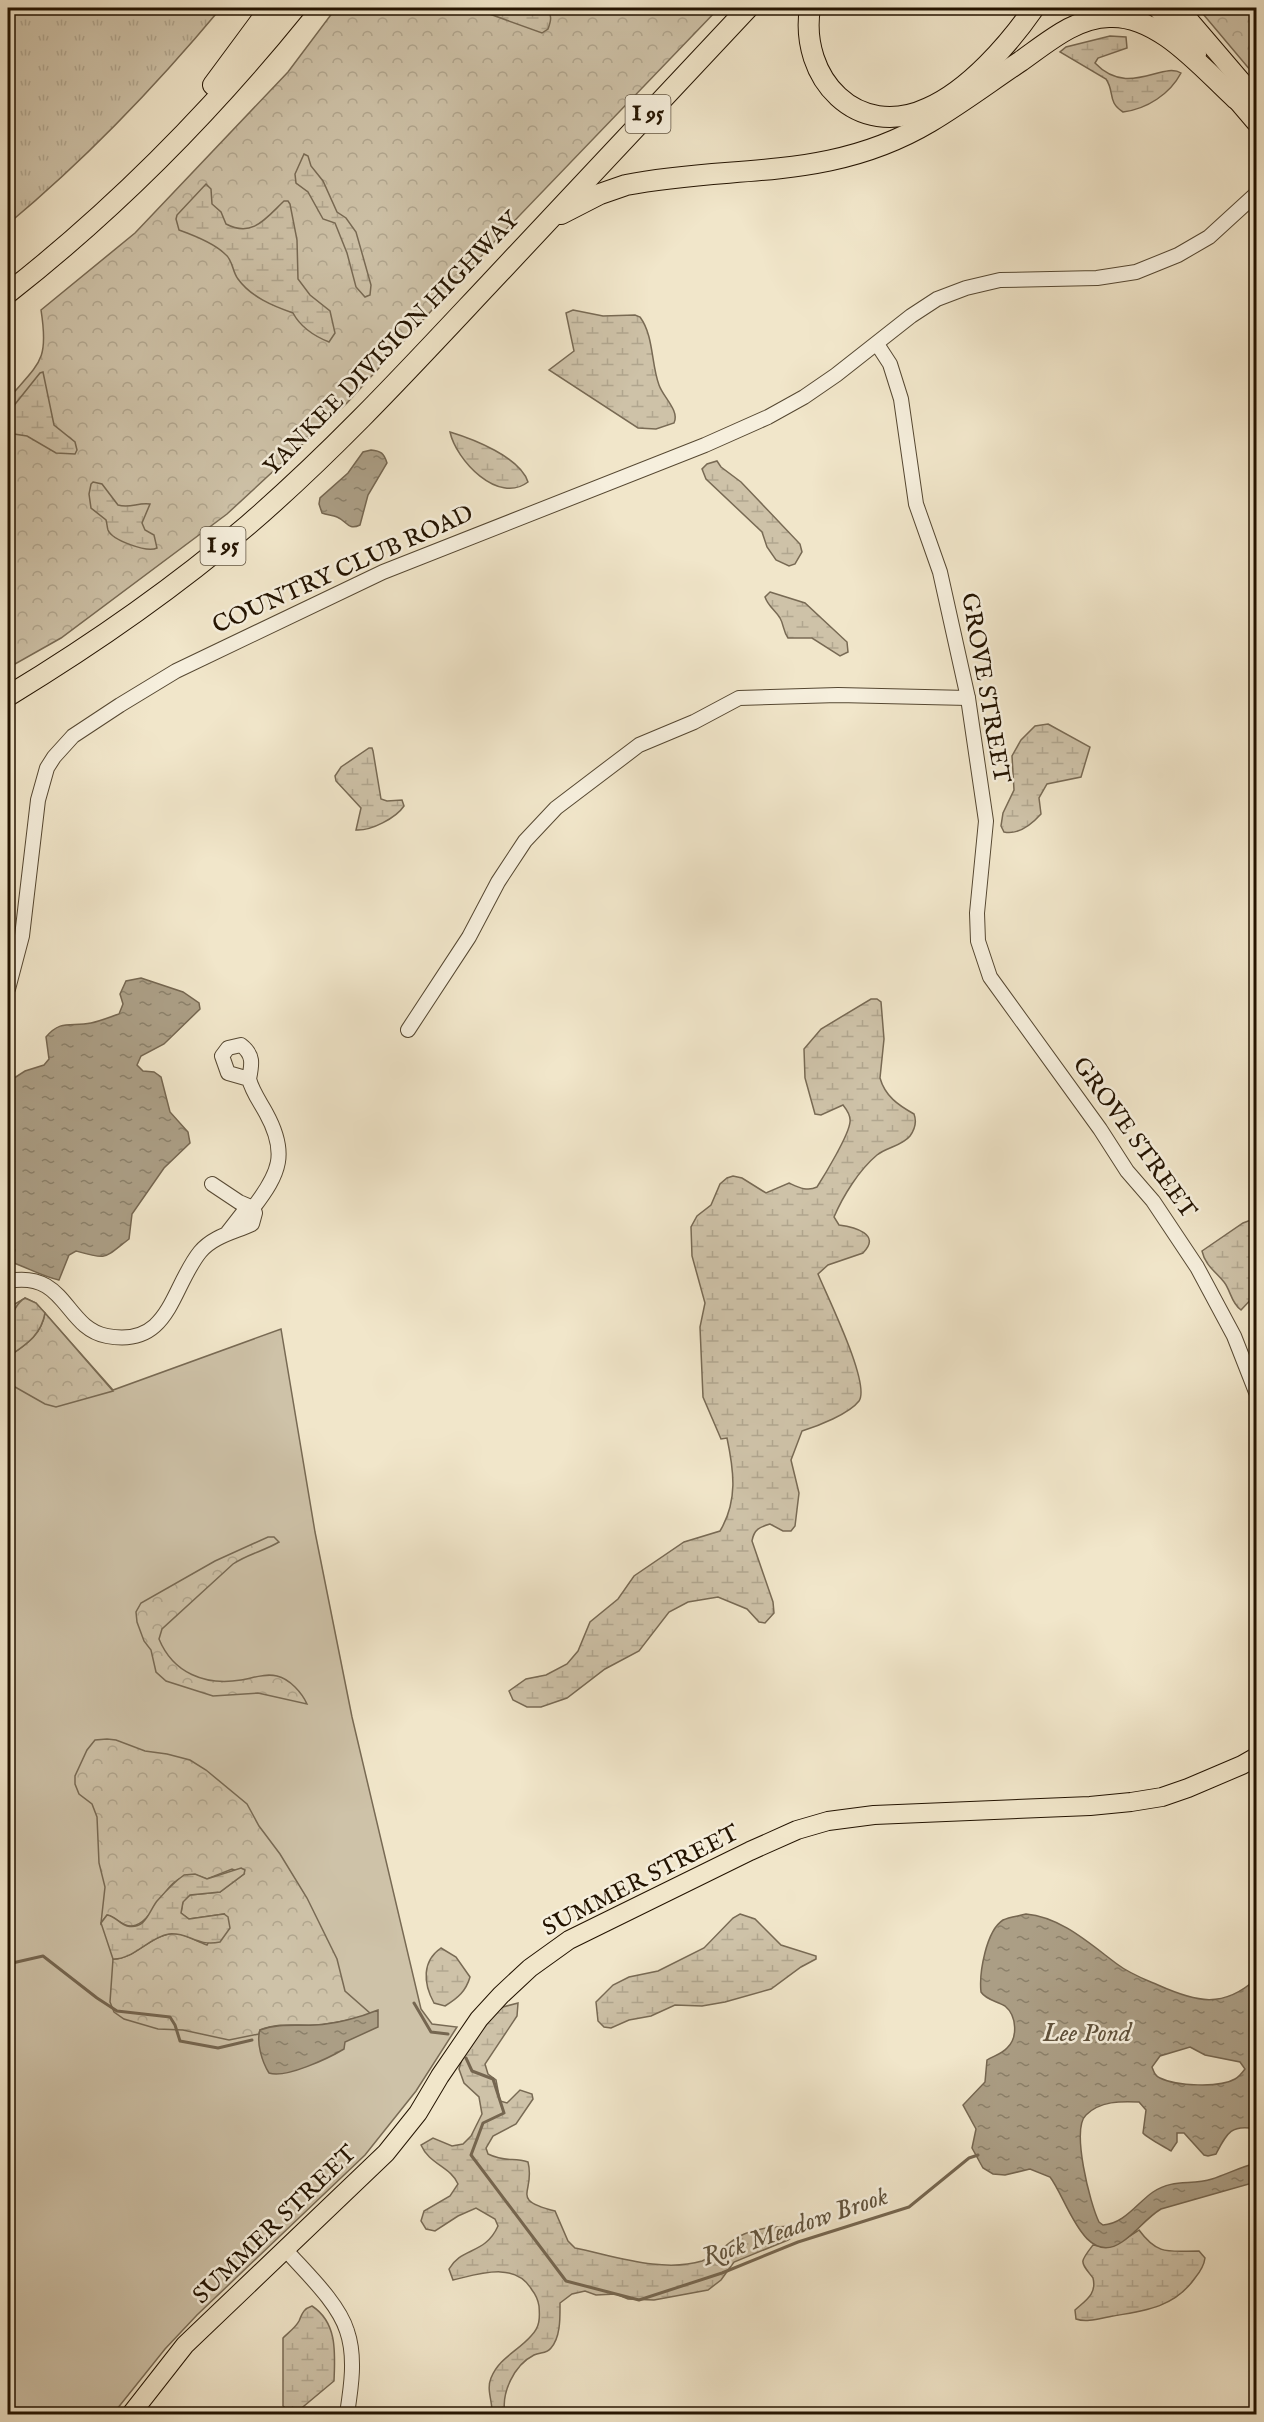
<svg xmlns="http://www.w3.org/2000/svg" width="1264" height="2422" viewBox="0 0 1264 2422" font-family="'IM FELL English',serif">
  <defs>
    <pattern id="forest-crowns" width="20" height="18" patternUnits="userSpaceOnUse" patternTransform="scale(1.5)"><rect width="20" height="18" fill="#cec2a8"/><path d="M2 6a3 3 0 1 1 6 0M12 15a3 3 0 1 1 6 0" fill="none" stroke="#b1a68f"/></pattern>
    <pattern id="wetland-marsh" width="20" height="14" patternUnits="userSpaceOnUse" patternTransform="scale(1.5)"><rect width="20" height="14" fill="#cec2a8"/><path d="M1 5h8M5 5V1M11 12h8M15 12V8" fill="none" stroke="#b1a68f"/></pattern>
    <pattern id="park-tufts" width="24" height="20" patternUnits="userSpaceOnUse" patternTransform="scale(1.5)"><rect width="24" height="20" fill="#cec2a8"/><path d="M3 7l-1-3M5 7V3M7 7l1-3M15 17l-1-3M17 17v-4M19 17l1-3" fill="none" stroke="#b1a68f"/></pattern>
    <pattern id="water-ripples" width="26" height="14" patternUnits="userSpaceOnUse" patternTransform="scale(1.5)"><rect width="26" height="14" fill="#ab9e85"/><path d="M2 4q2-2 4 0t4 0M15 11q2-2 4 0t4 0" fill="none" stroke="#8b806a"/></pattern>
  </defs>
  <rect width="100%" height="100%" fill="#f1e6ca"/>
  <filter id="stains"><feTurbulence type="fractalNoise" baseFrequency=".00333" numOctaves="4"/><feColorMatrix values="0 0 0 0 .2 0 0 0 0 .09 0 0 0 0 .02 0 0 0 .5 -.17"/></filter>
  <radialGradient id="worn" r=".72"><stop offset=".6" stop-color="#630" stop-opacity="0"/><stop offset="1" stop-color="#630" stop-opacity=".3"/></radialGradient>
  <polygon fill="#cec2a8" stroke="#786a54" stroke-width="1.5" points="25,1298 36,1303 113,1390 281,1329 315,1532 352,1717 421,2009 432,2024 457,2027 416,2091 365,2155 197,2315 165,2349 113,2414 8,2414 8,1308"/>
  <g fill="url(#forest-crowns)" stroke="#786a54" stroke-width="1.5">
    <path d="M336,8H719L496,240L347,403L227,514L61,638L8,668V399C40,362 49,361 41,310L135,233L288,72Z"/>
    <polygon points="1198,8 1252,8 1256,13 1256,77"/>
    <path d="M45,1313L113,1391L56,1407L45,1404L8,1383V1357C25,1345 41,1336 45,1313Z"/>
    <path d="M268,1537H274L279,1542C264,1551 248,1554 233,1564L162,1629L159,1639C173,1673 205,1686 241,1680C253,1678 265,1673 277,1676C290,1679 302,1693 307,1704L258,1693L213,1696L166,1681L156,1672L151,1650L144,1641L137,1622L136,1612L141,1603L215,1561Z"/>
    <path d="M107,1739L116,1740L145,1751L167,1754L190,1760L206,1770L247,1804L259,1826L280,1854L307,1898L337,1959L345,1991L371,2014C356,2019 331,2024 316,2025C297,2026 279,2022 260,2030L259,2034L229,2040L183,2030L158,2029L124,2019L114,2012L110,2002L113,1959C136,1960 154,1929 180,1934C189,1936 198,1942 207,1945L224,1914L189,1919L181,1913L183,1901L190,1895L220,1892L244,1874L232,1869L207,1879C203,1878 198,1875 194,1875C163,1874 156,1923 132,1926C122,1927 116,1917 107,1915L101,1923L105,1887L99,1863L97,1817L92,1804L79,1794L75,1784V1776L87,1750L95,1740Z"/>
  </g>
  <g fill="url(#wetland-marsh)" stroke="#786a54" stroke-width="1.5">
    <path d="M473,8H548C552,16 551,21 548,29L542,33Z"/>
    <path d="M1110,36L1126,37L1127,48L1098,58L1095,63C1128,98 1163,61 1181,73C1170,94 1147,109 1123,112C1107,102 1115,92 1106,79L1060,52L1066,47Z"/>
    <polygon points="304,154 308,156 311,166 323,181 337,212 346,218 356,232 371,285 370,295 365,297 356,287 347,253 335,223 323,219 308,192 296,183 295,174"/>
    <path d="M206,184L211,189L212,204L221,212L226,224C253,238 266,218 284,201H288L290,204L297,240L298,279L310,295L330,311L335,333L329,342C314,336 301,328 293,313C273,306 251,297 238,279C232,271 233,260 225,254C214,243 193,235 179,230L176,219L177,215Z"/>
    <path d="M573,310L603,316L635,315L640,317C654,336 651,364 659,385C663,397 680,411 674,423L656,429L638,428L549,370L574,351L566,313Z"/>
    <polygon points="43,372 54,425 75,442 77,450 75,454 56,453 27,436 14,434 8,428 8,413 40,373"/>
    <path d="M450,432C473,439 520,457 528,482C498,505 456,460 450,432Z"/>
    <polygon points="717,461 721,467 741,482 800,544 802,552 795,564 789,566 776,560 767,547 762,532 706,479 702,469 707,464"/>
    <path d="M93,482L102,484L118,505C130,509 138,502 150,504L142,523L145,530L154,535L157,548C147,553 112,540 108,530C107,527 107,523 106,520L91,508L89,494L91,484Z"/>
    <path d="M770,592L805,603L847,642L848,652L840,656L812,638H788C783,631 784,625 780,618C775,610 768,606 765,597Z"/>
    <path d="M1048,724L1090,747L1081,777L1047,784L1039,798L1041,814C1032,824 1018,835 1004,832L1001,826L1003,813L1014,790L1012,756L1021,740L1035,726Z"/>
    <path d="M369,748H372L373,751L381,799L387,801L402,800L404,806C396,818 371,831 356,830L361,808L336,781L335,776L341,767Z"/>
    <path d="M871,999H877L881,1002L884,1039L880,1078C885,1096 898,1105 914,1114C917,1122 915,1129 910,1136C902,1146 887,1147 877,1155C859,1170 843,1196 834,1217L839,1225C854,1227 882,1234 863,1253L828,1265L818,1274C826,1294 871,1384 859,1401C849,1414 818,1426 802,1431L791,1460L799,1493L795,1526L791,1531H783L770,1524C760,1527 754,1529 752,1541L773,1602L774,1613L765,1623L759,1622L747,1609L718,1597L688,1602L669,1612L639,1651L605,1669L567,1698L541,1707H527L513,1700L509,1691L526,1679L546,1675L567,1664L578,1651L590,1622L618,1599L634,1576L684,1542L720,1531C738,1501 734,1471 727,1438L721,1439L703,1397L700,1327L705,1303L692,1256L691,1227L697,1216L711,1205L720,1184L727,1178L733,1176L742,1178L766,1193L789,1183C798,1187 807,1192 817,1187C824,1176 849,1135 850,1122C851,1116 847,1110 843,1105L821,1115L815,1114L805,1078L804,1049L821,1029Z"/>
    <path d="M1256,1218V1294L1241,1310C1231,1303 1231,1291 1224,1282C1215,1271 1205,1265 1202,1251L1243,1223Z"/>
    <path d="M25,1298L36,1303L45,1313C41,1336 25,1345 8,1357C7,1339 8,1308 25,1298Z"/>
    <path d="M241,1868L245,1870L244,1874L220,1892L190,1895L183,1902L181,1913L189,1919L224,1914L228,1917L230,1928L220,1942C196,1947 189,1932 169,1934C149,1937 133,1960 113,1959L101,1923L107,1915C115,1916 120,1924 127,1926C146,1930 149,1911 157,1901C165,1892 174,1882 184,1875L195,1874L207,1879Z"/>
    <polygon points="740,1914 755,1919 781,1945 816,1956 816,1959 801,1967 771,1989 725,2002 702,2006 675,2005 651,2016 629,2020 611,2028 604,2027 598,2021 596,2002 613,1985 629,1977 658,1971 704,1948 733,1918"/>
    <path d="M441,1948L456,1957L470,1977C466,1991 458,1998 445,2006L434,2003C423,1983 422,1961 441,1948Z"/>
    <path d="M518,2003L517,2016L485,2064L488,2074L496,2080L500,2101L507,2103L520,2090L532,2094L533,2099L516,2124L493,2136L486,2148L488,2154C507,2163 513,2157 528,2162C536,2193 508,2199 555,2211L568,2241L575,2248C615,2256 662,2273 702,2261C716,2256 727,2243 740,2236C756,2227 781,2226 799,2226L798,2233L788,2240L734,2262L721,2280L708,2290L654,2300L628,2299L616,2294L596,2295L585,2291L572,2294L560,2303C560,2316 561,2337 551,2348C547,2354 540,2352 534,2355C514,2365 501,2393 505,2414H492C493,2402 486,2390 491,2378C499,2358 518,2351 531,2336C540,2327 540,2318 539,2306C538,2300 536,2295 532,2290C515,2261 479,2274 453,2280L449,2269C461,2247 485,2255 498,2226L495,2219L476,2208L458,2216L435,2231L426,2229L421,2221L424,2211L450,2196L458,2184C451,2167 429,2164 421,2145L433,2138L452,2146L463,2144L471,2136L482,2114L479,2097L464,2083L459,2069L466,2046L499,2008Z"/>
    <path d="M1139,2230C1158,2256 1169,2251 1199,2251L1205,2258C1204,2266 1200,2272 1195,2278C1175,2307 1145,2311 1113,2316C1101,2318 1087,2323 1076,2319L1075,2310C1086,2300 1097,2294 1093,2278C1080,2261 1079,2263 1093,2245C1112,2249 1124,2240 1139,2230Z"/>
    <path d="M312,2306C338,2323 335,2354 334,2381L298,2411H289L283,2406V2338C288,2333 296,2327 299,2321C302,2314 303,2309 312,2306Z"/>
  </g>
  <path fill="url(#park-tufts)" stroke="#786a54" stroke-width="1.5" d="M8,8H221C156,86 86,159 8,224Z"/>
  <g fill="url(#water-ripples)" stroke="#756650" stroke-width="1.5" fill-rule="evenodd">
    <path d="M371,450C381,451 384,453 387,463L368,495L360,525C348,531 347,521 337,517C333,515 327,515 322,513L319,504L320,498L348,473L363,452Z"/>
    <path d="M141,978L183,992L199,1003L200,1009L164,1044L141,1056L137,1065L143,1071L154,1072L161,1077L170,1112L188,1132L190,1143L164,1168L132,1214L129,1239C103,1259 108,1260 76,1251L69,1255L59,1280C44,1277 30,1269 14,1263L12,1259L15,1250L8,1237V1184C20,1170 11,1153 8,1140C4,1126 7,1097 8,1082L25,1071L44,1065L49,1059L46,1037C61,1019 71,1027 91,1023C100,1021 110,1017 119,1014L123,1004L120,994L126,981Z"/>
    <path d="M1026,1914C1061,1917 1090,1944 1117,1964C1130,1974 1144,1979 1158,1985C1196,2002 1223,2009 1256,1979V2129C1231,2124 1227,2133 1216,2154L1208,2156L1204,2155L1184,2133H1177V2142L1171,2151C1165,2147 1147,2138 1143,2133L1146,2110L1139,2102C1121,2101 1100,2101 1086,2115C1071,2129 1090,2204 1099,2222L1103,2225C1124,2224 1137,2203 1153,2192C1174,2178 1191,2186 1212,2179C1227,2174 1241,2167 1256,2163V2182L1161,2209C1146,2218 1137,2232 1122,2242C1084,2268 1067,2199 1050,2177L1030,2169L1005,2175L993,2174L983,2168L972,2148L976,2129L963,2105L985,2082L987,2060C993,2056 1002,2054 1007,2048C1018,2038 1017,2016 1005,2006C997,2001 986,2000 981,1992C979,1973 986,1931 1003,1920C1009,1917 1019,1916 1026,1914ZM1190,2047L1205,2055L1240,2062L1245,2069C1242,2073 1239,2077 1235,2079C1220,2088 1176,2086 1160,2078C1155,2076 1154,2072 1152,2067L1160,2056Z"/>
    <path d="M378,2010V2027L345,2042L344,2049C329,2058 285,2079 269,2073C262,2062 256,2042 260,2030C279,2023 296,2026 315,2025C336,2024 361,2017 378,2010Z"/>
  </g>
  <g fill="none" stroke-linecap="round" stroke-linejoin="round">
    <g stroke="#756650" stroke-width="3">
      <polyline points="8,1964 43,1956 97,1998 117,2011 170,2017 175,2025 180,2041 218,2048 252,2040"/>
      <polyline points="414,2003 431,2032 448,2034"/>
      <polyline points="466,2058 472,2071 493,2079 504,2113 483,2123 471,2155 566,2281 639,2300 722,2273 798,2242 909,2207 969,2158 978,2155"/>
    </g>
    <defs>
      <g id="minor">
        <polyline points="877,344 890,364 901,399 916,504 940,572 968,698 986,821 977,913 978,941 990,977 1100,1129 1127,1171 1153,1201 1197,1267 1234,1336 1256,1392"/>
        <polyline points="8,989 22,936 38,800 47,768 54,757 73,736 120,705 176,671 383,572 705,445 768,417 804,397 836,375 911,316 937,299 966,288 1000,280 1097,278 1136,272 1178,255 1209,237 1256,194"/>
        <polyline points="408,1030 469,937 498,882 525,841 556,808 639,745 694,722 739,698 838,695 968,698"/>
        <path d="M212,1184L239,1202L253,1208C280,1173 288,1153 266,1113C260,1102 252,1091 249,1079L228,1073L222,1056L228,1048L241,1045C254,1055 252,1064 249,1079"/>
        <path d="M8,1281C67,1270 64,1328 107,1336C170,1348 171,1288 200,1252C213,1236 235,1232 252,1224L255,1213L253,1208L242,1214L228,1232"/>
        <path d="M285,2249C305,2272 338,2302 347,2331C356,2357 351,2388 347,2414"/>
      </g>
      <g id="major">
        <polyline points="1157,8 1197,54"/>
        <polyline points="1179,8 1256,98"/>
        <polyline points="1227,89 1256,123"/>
        <polyline points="131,2414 185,2345 386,2153 418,2113 440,2076 479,2019 501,1995 530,1968 569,1940 750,1851 797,1830 828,1821 874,1815 1090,1806 1131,1802 1162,1797 1188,1788 1242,1765 1256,1757"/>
      </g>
      <g id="highway">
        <path d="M810,8C799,78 857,141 928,108C969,90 1009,44 1034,8"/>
        <polyline points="1180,8 1182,10"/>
        <polyline points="213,85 270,8"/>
        <path d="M561,214L600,194L626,185C734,164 829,182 930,122C962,103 991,81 1021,61C1048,42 1075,18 1109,17C1158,14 1202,68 1236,99"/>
        <path d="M8,293C114,210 210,113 295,8"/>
        <path d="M8,696C92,645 173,589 248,525C335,450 412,366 490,283C576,191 662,99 748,8"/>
      </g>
    </defs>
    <use href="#minor" stroke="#564832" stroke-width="16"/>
    <use href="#major" stroke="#231300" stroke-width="20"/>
    <use href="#highway" stroke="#231300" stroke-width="22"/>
    <use href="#minor" stroke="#f6efdd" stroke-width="14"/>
    <use href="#major" stroke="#f1e6ca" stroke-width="18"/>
    <use href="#highway" stroke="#f1e6ca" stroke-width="20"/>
  </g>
  <g text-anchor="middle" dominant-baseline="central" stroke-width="5" stroke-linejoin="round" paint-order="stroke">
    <g fill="#f6efdd" stroke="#625542" stroke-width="1.5">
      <rect x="625.5" y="95" width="45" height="38" rx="4.5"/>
      <rect x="200.5" y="527" width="45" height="38" rx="4.5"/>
    </g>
    <g font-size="22" font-weight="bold" fill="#231300">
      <text x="648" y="114">I 95</text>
      <text x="223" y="546">I 95</text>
    </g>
    <g font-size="24" fill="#231300" stroke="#f6efdd">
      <text transform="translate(392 344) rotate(-46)">YANKEE DIVISION HIGHWAY</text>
      <text transform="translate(343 570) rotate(-24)">COUNTRY CLUB ROAD</text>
      <text transform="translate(985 688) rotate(80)">GROVE STREET</text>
      <text transform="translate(1134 1138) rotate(54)">GROVE STREET</text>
      <text transform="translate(641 1881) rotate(-27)">SUMMER STREET</text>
      <text transform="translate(275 2225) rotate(-44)">SUMMER STREET</text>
    </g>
    <g font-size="26" font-style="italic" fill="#60523c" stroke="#f6efdd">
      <text x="1087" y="2033">Lee Pond</text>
      <text transform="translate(795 2227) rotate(-19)">Rock Meadow Brook</text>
    </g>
  </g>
  <rect width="1264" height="2422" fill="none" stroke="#f1e6ca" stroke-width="30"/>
  <rect x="9" y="9" width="1246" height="2404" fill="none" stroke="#231300" stroke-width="3"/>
  <rect x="15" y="15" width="1234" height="2392" fill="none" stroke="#231300" stroke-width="1.5"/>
  <rect width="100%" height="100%" filter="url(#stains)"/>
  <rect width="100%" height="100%" fill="url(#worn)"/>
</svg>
